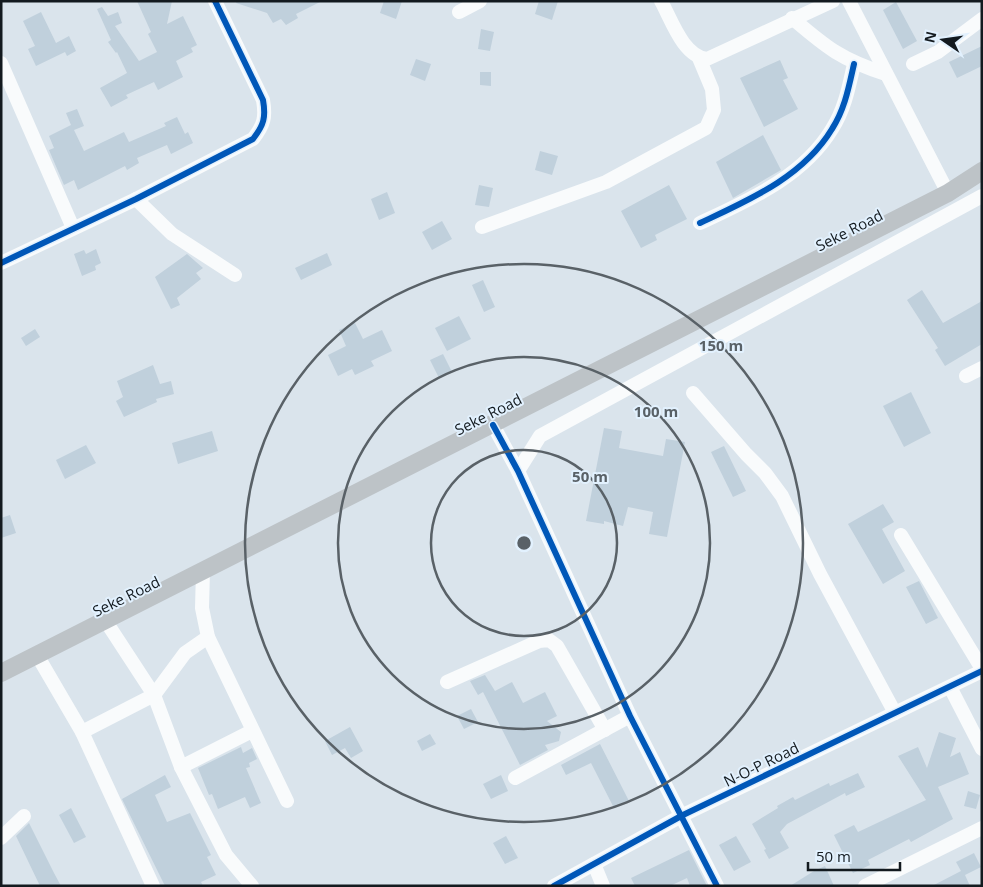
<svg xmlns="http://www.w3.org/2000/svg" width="983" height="887" viewBox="0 0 983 887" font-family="'Open Sans',sans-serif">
  <rect width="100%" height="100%" fill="#dae4ec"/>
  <g fill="#c0d0dc">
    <polygon points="137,1 172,1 167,24 183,16 197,45 191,48 193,52 176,61 183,77 158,90 154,82 126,95 128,98 111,107 100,88 127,73 117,52 116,53 108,42 111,40 97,9 102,7 108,16 118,12 122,23 115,26 139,61 157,52 148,34 151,32"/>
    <polygon points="237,1 322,1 296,14 298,18 286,25 281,19 273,23 267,13 236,3"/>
    <polygon points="384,1 402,1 396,19 380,13"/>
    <polygon points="539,1 558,1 552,20 535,14"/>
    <polygon points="896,2 917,41 903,49 883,10"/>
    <polygon points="41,12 56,43 69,36 76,51 67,56 65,52 36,66 28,49 35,46 23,21"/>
    <polygon points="481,29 494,32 490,51 478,49"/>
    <polygon points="982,46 982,66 957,78 949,62"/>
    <polygon points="416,59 431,64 425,81 410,75"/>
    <polygon points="780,60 788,78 783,80 798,109 764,127 740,78"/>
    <polygon points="480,72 491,72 491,86 480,85"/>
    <polygon points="77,109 84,126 74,130 84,151 124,132 129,142 166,126 164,123 177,117 185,134 188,132 193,143 171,154 167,145 137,158 139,163 127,170 125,166 78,190 74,180 64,185 49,150 54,148 49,136 71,125 66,113"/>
    <polygon points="763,135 781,170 733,198 716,162"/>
    <polygon points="540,151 558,156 552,175 535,170"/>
    <polygon points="479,185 493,188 489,207 475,205"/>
    <polygon points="669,185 687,219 655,235 657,240 641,248 621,211"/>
    <polygon points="387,192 395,213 379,220 371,199"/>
    <polygon points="442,221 452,239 432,250 422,232"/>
    <polygon points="96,249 101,263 95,266 96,270 82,276 74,254 84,250 86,254"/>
    <polygon points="327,253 332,265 301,280 295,268"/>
    <polygon points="187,254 203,268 196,273 201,279 177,298 180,305 171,309 155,277"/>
    <polygon points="483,280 495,307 484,312 472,285"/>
    <polygon points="922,290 943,323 982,301 982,344 945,366 935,350 938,348 907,300"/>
    <polygon points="459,316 471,339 447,351 435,328"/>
    <polygon points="355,323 363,339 382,330 392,351 371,361 374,366 355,375 352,369 338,376 328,355 346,346 339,330"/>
    <polygon points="35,329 40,337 26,346 21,338"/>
    <polygon points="443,354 452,372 439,378 430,360"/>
    <polygon points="153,365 160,384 171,381 174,394 156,399 157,402 124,417 116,401 123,397 117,381"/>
    <polygon points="911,392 931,433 904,447 883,406"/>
    <polygon points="604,428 622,431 619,448 663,456 666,439 685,442 667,537 649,534 653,512 628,507 623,526 604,521 604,524 586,521"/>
    <polygon points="212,431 218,451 178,464 172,443"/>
    <polygon points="86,445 96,463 65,479 56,460"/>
    <polygon points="724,446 746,491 733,497 711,452"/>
    <polygon points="883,504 894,522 882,529 905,571 883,584 848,524"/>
    <polygon points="10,515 16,533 1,538 1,518"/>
    <polygon points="919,581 938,618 926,624 906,587"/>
    <polygon points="485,675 495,691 512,682 523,703 545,692 557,716 547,721 561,732 559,741 545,745 548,750 520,765 483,692 478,695 470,681"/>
    <polygon points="471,709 478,722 464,729 457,716"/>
    <polygon points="350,727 363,751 351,758 345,748 332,755 325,741"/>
    <polygon points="939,732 956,738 950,757 960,752 969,774 938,787 953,819 911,842 909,839 868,860 870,865 853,873 834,835 854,825 858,832 926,800 898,756 918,747 927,768"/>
    <polygon points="430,734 436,744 422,751 417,741"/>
    <polygon points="600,744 629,801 614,808 591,763 566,775 561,765"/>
    <polygon points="241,747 243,753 252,748 257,759 249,763 250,767 246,768 261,803 250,808 245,797 218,809 212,794 209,795 198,768"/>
    <polygon points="858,773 865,787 846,796 845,793 787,824 780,832 789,848 769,859 764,850 766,849 752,824 778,808 777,806 793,797 795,800 829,783 830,786"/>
    <polygon points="165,775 171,787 155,795 167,822 190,813 211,855 207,857 216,875 201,882 203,886 165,886 122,799"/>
    <polygon points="501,775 508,791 491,799 483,784"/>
    <polygon points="968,791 980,795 976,809 964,806"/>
    <polygon points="71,808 86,837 74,843 59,815"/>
    <polygon points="29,823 54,873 61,886 40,886 16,836"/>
    <polygon points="506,836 518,858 505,864 493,843"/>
    <polygon points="736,836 751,862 734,871 719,845"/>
    <polygon points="689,850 707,886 690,886 687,878 670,886 635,886 631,878"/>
    <polygon points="974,853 981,867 965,875 970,886 932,886 961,871 956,862"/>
    <polygon points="825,866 834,886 790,886 814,871"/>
  </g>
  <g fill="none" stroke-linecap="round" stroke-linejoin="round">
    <g stroke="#f9fbfc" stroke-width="14">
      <path d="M661,1C672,21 683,56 707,59L833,1"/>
      <polyline points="849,1 948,193"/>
      <polyline points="459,12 480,1"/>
      <path d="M792,18C827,48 842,60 886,74"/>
      <polyline points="1,63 73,228"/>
      <polyline points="913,64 938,52 982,19"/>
      <polyline points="136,199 172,234 235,275"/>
      <path d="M700,223C749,200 803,177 832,129C845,109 849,86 854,64"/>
      <polyline points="482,227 606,182 706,128 714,110 712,89 699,58"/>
      <path d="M1,263L136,199L253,139C264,125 266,117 263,100L215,1"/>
      <polyline points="966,376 982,368"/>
      <polyline points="693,393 746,454 765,473 782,496 820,574 895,713"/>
      <polyline points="493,425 518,471 630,716 717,886"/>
      <polyline points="518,471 540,436 982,196"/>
      <polyline points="901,535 982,669"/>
      <polyline points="203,571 202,608 208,637 287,801"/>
      <polyline points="105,620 154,695 181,767 226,855 252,886"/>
      <polyline points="37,655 82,732 153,886"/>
      <polyline points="447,682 539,641 549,640 557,646 605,730"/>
      <polyline points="950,687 982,749"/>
      <polyline points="82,732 154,695 185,653 208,637"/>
      <polyline points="181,767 252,731"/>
      <polyline points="515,778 630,716"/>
      <polyline points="1,838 24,816"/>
      <polyline points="594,864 603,886"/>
      <polyline points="554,886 683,815 982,671"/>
      <polyline points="865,886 982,828"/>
    </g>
    <polyline stroke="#bdc3c7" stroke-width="18" points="1,673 948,193 982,171"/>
    <defs>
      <g id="cycleway">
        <path d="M700,223C749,200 803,177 832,129C845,109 849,86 854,64"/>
        <path d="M1,263L136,199L253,139C264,125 266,117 263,100L215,1"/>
        <polyline points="493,425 518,471 630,716 717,886"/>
        <polyline points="554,886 683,815 982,671"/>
      </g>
    </defs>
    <use href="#cycleway" stroke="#e2f1fe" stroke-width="9"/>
    <use href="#cycleway" stroke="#0057b8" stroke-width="6"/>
  </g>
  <g fill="none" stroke="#596167" stroke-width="2.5">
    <circle cx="524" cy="543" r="93"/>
    <circle cx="524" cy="543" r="186"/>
    <circle cx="524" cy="543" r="279"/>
  </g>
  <g text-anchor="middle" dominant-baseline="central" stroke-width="4" stroke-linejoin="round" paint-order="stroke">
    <g font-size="15" fill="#131a1f" stroke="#e2f1fe">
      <text transform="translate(849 230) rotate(-27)">Seke Road</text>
      <text transform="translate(488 414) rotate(-27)">Seke Road</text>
      <text transform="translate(126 596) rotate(-26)">Seke Road</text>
      <text transform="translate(761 764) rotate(-26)">N-O-P Road</text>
    </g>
  </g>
  <circle cx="524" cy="543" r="8" fill="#596167" stroke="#e2f1fe" stroke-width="2.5"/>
  <g font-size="15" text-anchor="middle" font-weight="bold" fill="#596167" stroke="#e2f1fe" stroke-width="4" stroke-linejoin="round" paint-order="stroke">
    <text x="721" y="351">150 m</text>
    <text x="656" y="417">100 m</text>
    <text x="590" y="482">50 m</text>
  </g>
  <rect width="983" height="887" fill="none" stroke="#131a1f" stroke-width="5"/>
  <g transform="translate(943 40) rotate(283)" stroke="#e2f1fe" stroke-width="4" paint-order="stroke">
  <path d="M0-4L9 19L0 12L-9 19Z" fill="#131a1f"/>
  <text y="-8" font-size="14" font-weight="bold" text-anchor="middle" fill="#131a1f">N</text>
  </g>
  <path d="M808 862v8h92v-8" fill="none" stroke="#131a1f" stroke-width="2.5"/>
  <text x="816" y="862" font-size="15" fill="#131a1f" stroke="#e2f1fe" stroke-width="4" paint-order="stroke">50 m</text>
</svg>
